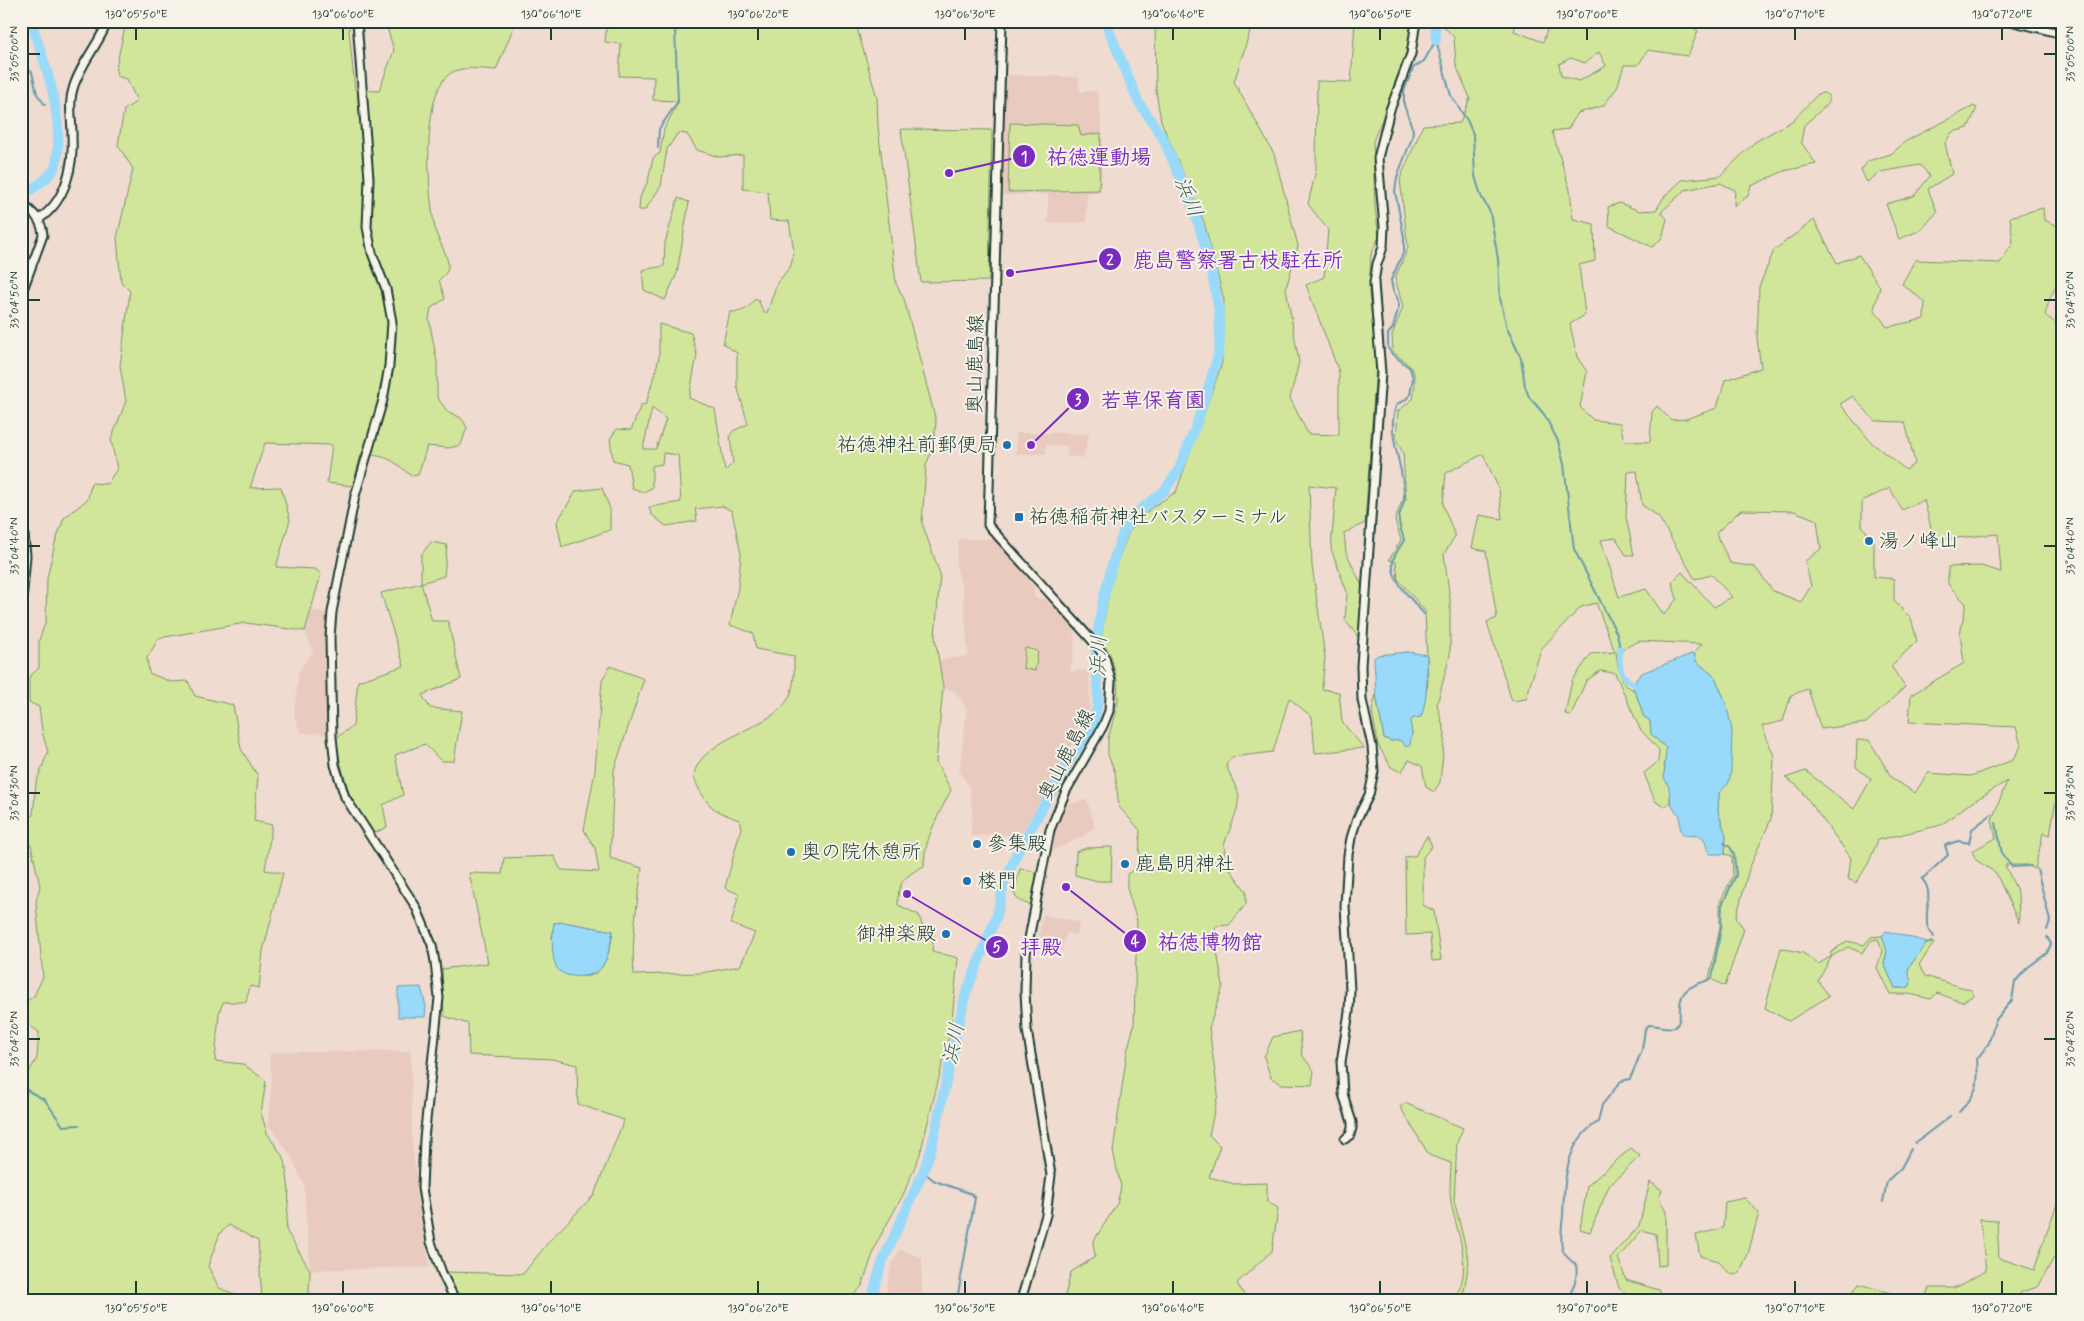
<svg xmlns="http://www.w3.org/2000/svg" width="2084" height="1321" viewBox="0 0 2084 1321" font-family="Mynerve,'Klee One',sans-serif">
  <rect width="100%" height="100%" fill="#efdbd0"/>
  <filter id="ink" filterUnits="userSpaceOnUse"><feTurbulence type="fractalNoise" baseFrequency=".02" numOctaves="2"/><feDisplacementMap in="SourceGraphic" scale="10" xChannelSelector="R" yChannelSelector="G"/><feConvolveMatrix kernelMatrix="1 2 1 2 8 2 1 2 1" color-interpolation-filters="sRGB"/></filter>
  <g filter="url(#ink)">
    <g fill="#e9cabf">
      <polygon points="1006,75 1078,77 1080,92 1098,91 1102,131 1101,192 1087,193 1086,222 1048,223 1048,194 1003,195"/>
      <polygon points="1016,433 1058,433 1089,434 1083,458 1067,456 1067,446 1046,445 1046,454 1016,454"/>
      <polygon points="959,539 998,539 1031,574 1035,598 1055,600 1075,625 1074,650 1070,672 1089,670 1090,707 1086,720 1021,836 994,834 971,836 972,806 969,786 959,771 967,709 956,692 943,687 939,660 968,656 963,592 956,565"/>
      <polygon points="311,610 328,613 326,639 329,734 301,733 294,715 299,670 313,652 305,631"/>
      <polygon points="1087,800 1095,827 1085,835 1051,852 1056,823 1066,802 1069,804"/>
      <polygon points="1043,915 1080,922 1077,935 1066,933 1062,951 1037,946"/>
      <polygon points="411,1051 412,1144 429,1267 310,1270 304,1184 289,1153 268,1125 272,1076 269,1056 273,1052"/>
      <polygon points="900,1249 922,1258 922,1291 919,1300 886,1300 887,1286 892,1264"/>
    </g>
    <g fill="#d2e69b" stroke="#789268" fill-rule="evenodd">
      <path d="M126,21H350L349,31L355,90L379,91L394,50L385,21H516L496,70C482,69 460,65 448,75C421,97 428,196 435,228C437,240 447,252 448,264C449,272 444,275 439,280L445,299L431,308L429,319L437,362V397L447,411L461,418L467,427L461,445L449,448L427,446L418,475L411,476C392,458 386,456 361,454L353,486L327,483L332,445L265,443L250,488L281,487L290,520L276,567L315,569L321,574L305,631L245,623L159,638L147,658L149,673L171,682L188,681L195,696L233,705L241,749L258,776L254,821L272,825L265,870L283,873L263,951L259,988L250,986L246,1002H223L219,1013L215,1061L243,1064L266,1081L261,1113L267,1133L285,1160L289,1191L286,1230L310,1270L309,1293L317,1300H262L258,1241L229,1225L220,1233L208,1266L219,1288L239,1296L241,1300H21V1086L37,1058L39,1032C27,1024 21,1020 21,1005L34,996L43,977L36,902L40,886L31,845L22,842L21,820L33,815L36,783L48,752L42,731L39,707L29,702V677L39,668V640L46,621L47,578L55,543L64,518L88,499L91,483L107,484L117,469L111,440L126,401L120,366L130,291L121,282L117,238L133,169L118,145L124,110L137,101L127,79L117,76L116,68Z"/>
      <path d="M607,21H855L877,98L878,126L896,284L904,299L936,421L934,445L926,465L922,523L940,574L935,637L943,687L936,762L951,790C939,814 924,839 924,866C905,876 897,882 898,905L919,915L924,931H934L932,951L958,958L951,1029L920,1154L903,1195L877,1242L862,1286L850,1299L818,1294L810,1300H461L447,1272L523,1274L551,1239L594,1195L624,1120L578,1104L577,1065L552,1059L469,1055L468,1024L444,1016L442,969L488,963L469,873L502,874L504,858L554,856L561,870L599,872L595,848L584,830L595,771L602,680L610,666L644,679L614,770L610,858L642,868C637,904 631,939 634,975L701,973L740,966L755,933L731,924L739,894L725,888L741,828L739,820C717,811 711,811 699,789C696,783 693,777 695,771C703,742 759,729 780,709C796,694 794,676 794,656L756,649L753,633L730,625L738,588L741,554L732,511L722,506L695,509L697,521L666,526L651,514L649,507L681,502L678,455L663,453L662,464L652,466V488L643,492L632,488L628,464L613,460L610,439L617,429L631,430L641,405L646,404L659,358V324L691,333L697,355L689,398L715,409L725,471L733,463L730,436L733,431L748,424L737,385V353L723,344L730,312C743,312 747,310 755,299L758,300L764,313H767L777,283L791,266L794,251L789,221L770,220L768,192L743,189V155L719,157L697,150L687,134L678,133L667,149L661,186L645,210H639L640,197L648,181L653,158L660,153L664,129L679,101L653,100L654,77L619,76L621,44L605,42ZM652,408L666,419L656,449H643ZM563,922L613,931C611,946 605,980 582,976C573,974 564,969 556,966L552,937L554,923Z"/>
      <polygon points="1155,21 1248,21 1250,31 1234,82 1274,154 1298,246 1286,288 1299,362 1290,398 1308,434 1339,435 1339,372 1306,285 1324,277 1328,230 1308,204 1316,170 1317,81 1351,82 1355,21 1413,21 1415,40 1373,141 1375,208 1379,237 1371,254 1369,294 1377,350 1365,523 1344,533 1346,552 1362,586 1359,638 1345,620 1347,592 1331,549 1336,488 1309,485 1312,566 1325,657 1322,689 1339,692 1342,722 1364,748 1315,753 1312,717 1289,698 1273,752 1232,757 1226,765 1239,795 1237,810 1224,845 1226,864 1246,891 1246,904 1229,925 1216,926 1214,934 1223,986 1209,1028 1218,1094 1209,1135 1220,1146 1209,1177 1234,1184 1267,1183 1267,1202 1278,1208 1272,1251 1237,1283 1247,1300 1064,1300 1071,1272 1095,1257 1093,1242 1117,1204 1121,1187 1113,1151 1127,1052 1134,1025 1137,921 1127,888 1127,874 1139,867 1140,830 1119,807 1115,772 1108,755 1108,739 1118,703 1117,680 1111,656 1101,640 1111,578 1129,532 1151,508 1176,492 1222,363 1224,300 1204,222 1161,121 1156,91"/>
      <path d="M1438,21H1517L1514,31L1543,42L1550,21H1665L1666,26H1692L1698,31L1688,56L1648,50L1638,65H1624L1617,88L1603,106L1578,113L1568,129L1552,131L1570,190L1573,219L1594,224L1595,261L1579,265L1585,315L1570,324L1577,357L1587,372L1580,407L1593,420L1620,423L1624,441L1650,442L1652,412L1657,406L1671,420L1686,419L1717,408L1725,380L1761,368L1757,339L1759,287L1774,250L1814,220L1837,263L1859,255L1880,287L1874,309L1887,327L1924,319L1925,302L1902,284L1915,260L2000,263L2013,243L2010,217L2043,208L2044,220L2063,228V272L2050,298L2045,315L2063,329V778L2059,782L2050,835L2043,833L2035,869L2027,865H2005L2018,893L2019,923L1996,873L1976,860L1972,851L1996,838L1992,820L2007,781L1966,806L1941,825L1878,840L1868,864L1856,883L1848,879L1851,858L1798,786L1785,778L1806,771L1854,809L1871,779L1856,767L1857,740H1869L1892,778L1915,793L1928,773L1971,776L2013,760L2021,746L2016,727L1909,722L1911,695L1964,663L1960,634L1966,604L1948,584V567L1981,566L2001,572L1998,534L1934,540L1924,500L1902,510L1890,488L1862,501V526L1874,541V577L1894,579V601L1911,618L1917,641L1891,666L1905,687L1866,723L1821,729L1808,689L1791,695L1783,721L1762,726L1774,756L1771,819L1749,869L1736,918L1744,929L1725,986L1709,978L1720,928V902L1733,876L1732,856L1725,854L1726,835L1718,812L1719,793L1728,784L1726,703L1715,677L1696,661L1694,653L1702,644L1639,641L1616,652L1618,666L1624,684L1636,692C1637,701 1642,707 1643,716L1650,721L1651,734L1666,748L1667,756L1664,766L1670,786V802L1664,807L1655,801L1644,773L1658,762L1659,750L1640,729L1615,673L1600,671L1586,681L1571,715L1565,714L1572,681L1591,654L1615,652L1596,603L1581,607L1541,649L1526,699L1512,701L1487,622L1497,618L1486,551L1472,548L1479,515L1502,519L1499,489L1483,454L1446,473L1443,505L1455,536L1444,554L1450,600V655L1437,704L1445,734L1440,782L1434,792L1426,787L1422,766L1409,760L1401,772L1391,767L1378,745L1372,711L1376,694L1384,738L1391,741L1400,740L1406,746L1412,733L1410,722L1413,718L1421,717L1428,683L1425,611L1398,579L1396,562L1389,560L1401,540L1395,520L1402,501L1406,500L1403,453L1396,439L1398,411L1413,399C1417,369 1416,370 1393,352L1392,335L1403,307L1395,278L1408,248L1400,179L1423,125L1460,123L1470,98L1456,65L1454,37ZM1599,52L1606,66L1579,81L1561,76L1559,64L1571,58L1585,63ZM1853,396L1875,421L1905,422L1915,463L1906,470L1872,443L1840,404ZM1637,471L1642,505L1658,516L1695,579L1712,575L1732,597L1714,607L1682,572L1672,582L1677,599L1664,615L1646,589L1619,597L1601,540L1616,538L1626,555H1634L1626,517L1628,472ZM1741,510L1794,511L1817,520L1821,549L1805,561L1811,586L1801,602L1773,591L1755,567L1730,563L1716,533Z"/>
      <polygon points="1824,93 1829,96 1829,103 1804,125 1801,142 1816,164 1784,171 1751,186 1748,196 1734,206 1735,190 1720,183 1685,190 1661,212 1667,219 1662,238 1652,247 1609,226 1608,207 1620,203 1639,211 1656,210 1664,197 1682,180 1720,176 1755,142 1792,121 1818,94"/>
      <polygon points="1974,106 1977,108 1968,128 1952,132 1945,143 1952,174 1928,189 1937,212 1921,230 1899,239 1886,204 1914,196 1930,176 1920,165 1880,172 1867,182 1861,170 1868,161 1891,154 1906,141"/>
      <polygon points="1010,123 1078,125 1081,136 1101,133 1099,190 1008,192"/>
      <polygon points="901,129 992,130 989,281 921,282"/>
      <polygon points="678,198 689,202 677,273 665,300 644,290 642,270 664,266 665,243"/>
      <polygon points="602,488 610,509 610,530 562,547 557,522 576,491"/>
      <polygon points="431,542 447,545 444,576 421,583 432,621 448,621 461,679 422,695 430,708 462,711 454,761 441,761 425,744 395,755 403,795 383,805 387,827 373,834 350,797 340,761 336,738 353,726 358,681 404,666 381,593 421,583 421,555"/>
      <polygon points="1025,648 1038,651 1035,671 1023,668"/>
      <polygon points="1427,836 1432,846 1423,857 1423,905 1434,911 1441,960 1432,961 1430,934 1406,935 1405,857 1415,856"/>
      <polygon points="1112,847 1111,881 1098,881 1075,875 1076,852 1086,848"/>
      <polygon points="1020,869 1030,870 1036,873 1037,879 1032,906 1018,900 1014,893"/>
      <polygon points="1882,936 1887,951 1884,964 1895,988 1906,988 1910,986 1908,969 1927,942 1934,943 1919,965 1925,976 1971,990 1974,995 1962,1002 1937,993 1931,999 1909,994 1890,994 1877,968 1882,951 1878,939 1872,940 1862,953 1848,947 1832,956 1818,981 1829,996 1789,1021 1765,1008 1781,948 1803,953 1818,964 1832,956 1830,953 1847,941 1864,945 1871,937"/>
      <polygon points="1300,1031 1302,1055 1314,1071 1312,1085 1282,1084 1271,1078 1264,1057 1273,1037"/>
      <path d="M1405,1103L1463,1128L1457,1143L1454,1200L1469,1261L1464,1291L1458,1300H1453C1475,1270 1457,1235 1451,1202C1449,1190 1451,1176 1451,1163L1429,1155L1400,1107Z"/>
      <polygon points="1631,1148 1640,1156 1609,1186 1590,1232 1580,1229 1587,1186"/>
      <polygon points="1650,1182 1662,1190 1659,1198 1666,1212 1666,1265 1658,1266 1656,1234 1642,1230 1618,1258 1626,1280 1659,1290 1664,1300 1632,1300 1619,1288 1610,1258 1639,1226"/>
      <polygon points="2063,1186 2063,1241 2038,1287 2021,1292 2017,1300 1924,1300 1929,1288 1954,1288 1986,1271 1980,1219 1997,1220 1999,1258 2034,1270"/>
      <polygon points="1745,1198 1759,1213 1748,1254 1739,1273 1730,1274 1718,1261 1700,1256 1696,1235 1723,1228 1725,1202"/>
      <polygon points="1859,1284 1901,1296 1902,1300 1846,1300"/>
    </g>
    <g fill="#99dafb" stroke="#689bab">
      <path d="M1408,652L1427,655C1427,676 1428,697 1421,717L1413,718L1410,722L1412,733L1410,745L1406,747L1400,740L1391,741L1384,738L1376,694L1374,658L1378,655Z"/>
      <path d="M1694,653L1696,661L1715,677L1726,703L1732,730L1731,773L1728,784L1719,793L1718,812L1726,835L1725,854H1709L1704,839L1701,836L1683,835L1680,827V815C1664,804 1675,792 1664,778L1666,748L1651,734L1650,721L1643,716C1642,710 1636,692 1633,688L1637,678L1642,673Z"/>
      <path d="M563,922L613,931C610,943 609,957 601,968C593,979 561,980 556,966C551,954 552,936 554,923Z"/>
      <polygon points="1886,931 1927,942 1908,969 1911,984 1906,988 1895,988 1884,964 1887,951 1882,936"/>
      <polygon points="421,987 426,1006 425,1017 398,1017 398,988"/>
    </g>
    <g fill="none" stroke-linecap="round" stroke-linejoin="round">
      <g stroke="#689bab" stroke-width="2">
        <polyline points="1436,40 1451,96 1467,120 1473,134 1475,176 1481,196 1490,212 1498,259 1500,298 1507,328 1521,358 1525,386 1529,397 1544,414 1558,441 1564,464 1574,549 1617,634 1620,648"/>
        <polyline points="21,60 23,66 32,72 37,94 45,105"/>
        <polyline points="658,148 659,129 678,101 675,29 677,21"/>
        <path d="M1424,614C1412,599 1390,581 1393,561C1394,554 1401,546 1404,540C1403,534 1398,524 1399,518C1399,512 1404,506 1404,499C1406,468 1384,434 1397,404L1405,400L1410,395L1413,378L1410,368L1392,354L1388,348V334L1393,328L1399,306L1397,297L1393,291L1391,280L1404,251V237L1395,191L1397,177L1412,138L1413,130L1404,105V91L1413,68L1424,61L1436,40"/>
        <polyline points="1996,823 2002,854 2012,867 2031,866"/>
        <polyline points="2037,869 2050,921 2047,930"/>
        <path d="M1934,937C1932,932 1927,930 1927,923C1925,907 1934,892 1922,879L1948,855L1945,845L1959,841L1969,843L1972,829L1992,814"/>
        <polyline points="1926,944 1932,942"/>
        <polyline points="23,1088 45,1100 63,1126 79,1125"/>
        <path d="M1959,1112C1978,1093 1979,1085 1977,1059L1989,1043L1995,1021L2012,1000L2015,982L2027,968L2047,953L2051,944L2047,937"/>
        <polyline points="1915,1143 1950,1116"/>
        <polyline points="923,1172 935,1181 972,1194 975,1198 957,1300"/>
        <polyline points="1883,1202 1887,1181 1901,1168 1911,1149"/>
        <path d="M1569,1300C1571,1287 1579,1281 1576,1265C1571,1261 1563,1255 1562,1247C1560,1238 1562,1225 1563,1216C1564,1181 1565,1142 1598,1122L1602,1105L1621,1081L1630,1079L1642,1050L1645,1029L1649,1025C1657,1025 1668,1029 1675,1027C1685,1019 1674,1001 1687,990C1695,983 1704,983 1712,978L1721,928L1722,905L1736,875L1734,854L1730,847L1724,843"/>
      </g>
      <path stroke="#99dafb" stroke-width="5.5" d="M1620,648C1620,672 1618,675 1639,688"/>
      <g stroke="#99dafb" stroke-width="10">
        <polyline points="1435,21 1436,40"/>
        <path d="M21,198C31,187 48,182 55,167C58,161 57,152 58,145C60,101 44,62 31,21"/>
        <polyline points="871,1300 882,1263 923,1172 931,1150 965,996 997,915 1004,883 1019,849 1071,758 1094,723 1098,700 1096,642 1103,600 1114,558 1124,531 1138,512 1165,490 1178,471 1196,426 1218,356 1220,340 1219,310 1210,263 1194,210 1163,138 1138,101 1105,21"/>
      </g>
      <defs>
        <g id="secondary">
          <polyline points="357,21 369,179 367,227 372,253 386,289 392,322 389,366 383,400 355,496 332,612 330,637 332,737 335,765 345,797 416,907 432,945 435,962 439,998 424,1139 422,1188 431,1242 442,1273 455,1300"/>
          <polyline points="1002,21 988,525 1098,647 1105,658 1111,681 1109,711 1103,726 1066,791 1050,830 1026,954 1025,991 1027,1030 1051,1175 1046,1215 1021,1300"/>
          <polyline points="2010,21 2063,34"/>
          <path d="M21,203C33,212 42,220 43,235L21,295"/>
          <path d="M39,219C66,201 74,166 72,134C72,119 68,104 73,89C79,66 99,44 108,21"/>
          <polyline points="21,502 26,556 21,613"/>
          <polyline points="1345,1139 1350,1135 1352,1128 1352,1122 1343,1094 1341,1062 1349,1012 1350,990 1345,906 1348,855 1351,838 1357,819 1369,795 1374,771 1372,746 1362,700 1361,666 1381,373 1374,283 1377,264 1383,247 1384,227 1378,158 1390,110 1411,54 1416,21"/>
        </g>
      </defs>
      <use href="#secondary" stroke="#1f3d34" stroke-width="11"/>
      <use href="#secondary" stroke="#f7f3e8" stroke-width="7"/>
    </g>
  </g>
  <path fill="none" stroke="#1f3d34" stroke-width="2" d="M136,28V40M343,28V40M551,28V40M758,28V40M965,28V40M1173,28V40M1380,28V40M1587,28V40M1795,28V40M2002,28V40M28,54H40M2044,54H2056M28,300H40M2044,300H2056M28,546H40M2044,546H2056M28,793H40M2044,793H2056M28,1039H40M2044,1039H2056M136,1281V1294M343,1281V1294M551,1281V1294M758,1281V1294M965,1281V1294M1173,1281V1294M1380,1281V1294M1587,1281V1294M1795,1281V1294M2002,1281V1294"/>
  <g fill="#1f6fb2" stroke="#f7f3e8" stroke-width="2">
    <circle cx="1007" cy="445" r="5"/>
    <rect x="1014" y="512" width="10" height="10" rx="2.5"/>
    <circle cx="1869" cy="541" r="5"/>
    <circle cx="977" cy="844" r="5"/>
    <circle cx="791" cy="852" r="5"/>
    <circle cx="1125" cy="864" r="5"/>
    <circle cx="967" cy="881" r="5"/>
    <circle cx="946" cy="934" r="5"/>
  </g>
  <g text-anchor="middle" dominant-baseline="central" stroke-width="4" stroke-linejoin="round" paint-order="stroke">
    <g font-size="20" fill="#1f3d34" stroke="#f7f3e8">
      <text transform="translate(976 364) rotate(-89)">奥山鹿島線</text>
      <text transform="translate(1067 755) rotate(-63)">奥山鹿島線</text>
    </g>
    <g font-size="20" fill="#1f3d34" stroke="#f7f3e8" text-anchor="start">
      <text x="997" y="445" text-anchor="end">祐徳神社前郵便局</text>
      <text x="1029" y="517">祐徳稲荷神社バスターミナル</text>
      <text x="1879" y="541">湯ノ峰山</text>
      <text x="987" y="844">參集殿</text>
      <text x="801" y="852">奥の院休憩所</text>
      <text x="1135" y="864">鹿島明神社</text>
      <text x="977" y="881">楼門</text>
      <text x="936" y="934" text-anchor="end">御神楽殿</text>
    </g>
    <g font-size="21" font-style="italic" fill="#375c5c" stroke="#f7f3e8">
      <text transform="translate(1188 197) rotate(68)">浜川</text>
      <text transform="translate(1099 656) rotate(-88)">浜川</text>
      <text transform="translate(954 1044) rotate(-78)">浜川</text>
    </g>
  </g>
  <path fill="none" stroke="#7b2cbf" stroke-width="2" d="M949 173L1024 156M1010 273L1110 259M1031 445L1078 399M1066 887L1135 941M907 894L997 947"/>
  <g fill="#7b2cbf" stroke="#f7f3e8" stroke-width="2">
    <circle cx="949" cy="173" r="5"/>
    <circle cx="1010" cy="273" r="5"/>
    <circle cx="1031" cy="445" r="5"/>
    <circle cx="1066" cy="887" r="5"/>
    <circle cx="907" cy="894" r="5"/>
    <circle cx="1024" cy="156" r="12"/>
    <circle cx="1110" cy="259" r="12"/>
    <circle cx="1078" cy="399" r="12"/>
    <circle cx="1135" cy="941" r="12"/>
    <circle cx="997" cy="947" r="12"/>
  </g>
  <g font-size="15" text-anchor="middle" font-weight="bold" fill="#fff">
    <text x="1024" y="162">1</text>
    <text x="1110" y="265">2</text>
    <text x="1078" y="405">3</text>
    <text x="1135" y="946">4</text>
    <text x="997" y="952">5</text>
  </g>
  <g font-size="21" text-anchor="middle" font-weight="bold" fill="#7b2cbf" stroke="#f7f3e8" stroke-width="4" stroke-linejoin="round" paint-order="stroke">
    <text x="1099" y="164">祐徳運動場</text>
    <text x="1238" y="267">鹿島警察署古枝駐在所</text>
    <text x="1153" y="407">若草保育園</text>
    <text x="1210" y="949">祐徳博物館</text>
    <text x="1041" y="954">拝殿</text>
  </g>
  <rect width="2084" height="1321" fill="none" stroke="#f7f3e8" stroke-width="55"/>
  <rect x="28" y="28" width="2028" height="1266" fill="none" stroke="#1f3d34" stroke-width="2"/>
  <g font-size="12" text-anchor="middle" fill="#1f3d34">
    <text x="136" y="18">130°05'50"E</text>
    <text x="343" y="18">130°06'00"E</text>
    <text x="551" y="18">130°06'10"E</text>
    <text x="758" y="18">130°06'20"E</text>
    <text x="965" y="18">130°06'30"E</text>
    <text x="1173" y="18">130°06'40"E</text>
    <text x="1380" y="18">130°06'50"E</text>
    <text x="1587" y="18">130°07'00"E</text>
    <text x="1795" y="18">130°07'10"E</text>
    <text x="2002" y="18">130°07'20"E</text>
    <text transform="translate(14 54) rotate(-90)" y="4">33°05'00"N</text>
    <text transform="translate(2070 54) rotate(-90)" y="4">33°05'00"N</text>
    <text transform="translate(14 300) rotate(-90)" y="4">33°04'50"N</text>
    <text transform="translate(2070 300) rotate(-90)" y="4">33°04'50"N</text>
    <text transform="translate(14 546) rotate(-90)" y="4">33°04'40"N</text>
    <text transform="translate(2070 546) rotate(-90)" y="4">33°04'40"N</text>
    <text transform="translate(14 793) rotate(-90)" y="4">33°04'30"N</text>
    <text transform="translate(2070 793) rotate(-90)" y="4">33°04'30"N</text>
    <text transform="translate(14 1039) rotate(-90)" y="4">33°04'20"N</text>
    <text transform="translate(2070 1039) rotate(-90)" y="4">33°04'20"N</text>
    <text x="136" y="1312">130°05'50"E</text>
    <text x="343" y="1312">130°06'00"E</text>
    <text x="551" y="1312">130°06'10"E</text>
    <text x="758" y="1312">130°06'20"E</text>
    <text x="965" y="1312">130°06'30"E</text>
    <text x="1173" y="1312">130°06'40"E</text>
    <text x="1380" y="1312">130°06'50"E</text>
    <text x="1587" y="1312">130°07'00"E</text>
    <text x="1795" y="1312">130°07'10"E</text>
    <text x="2002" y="1312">130°07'20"E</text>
  </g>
</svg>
